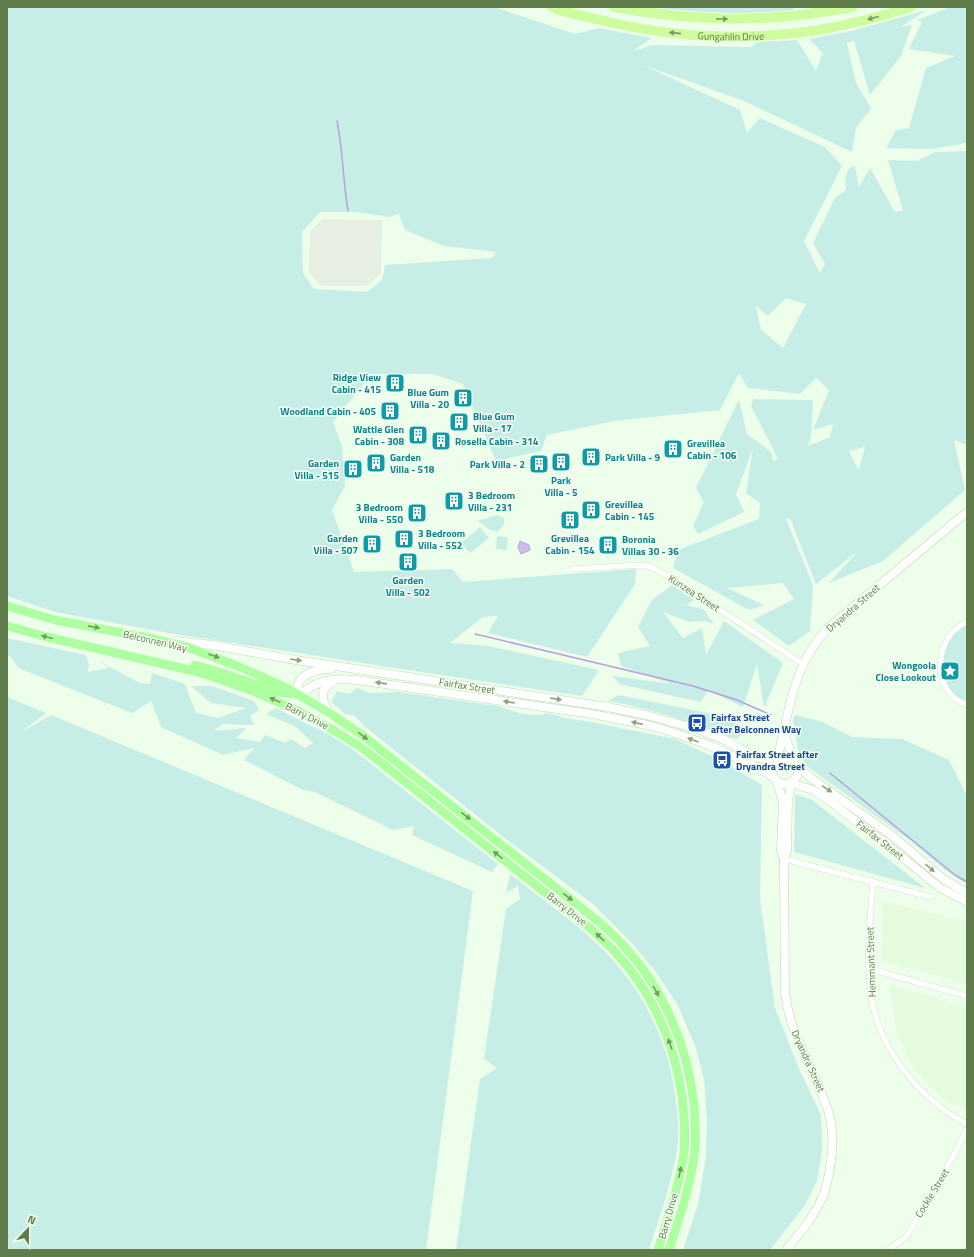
<svg xmlns="http://www.w3.org/2000/svg" width="974" height="1257" viewBox="0 0 974 1257" font-family="'Titillium Web',sans-serif">
  <rect width="100%" height="100%" fill="#edfeea"/>
  <g fill="#e4fbde">
    <polygon points="883,901 942,916 967,920 967,984 882,960"/>
    <polygon points="889,985 967,1008 967,1111 941,1097 915,1070 897,1034"/>
  </g>
  <polygon fill="#e7efe3" points="322,219 382,220 381,273 367,286 321,286 309,273 310,231"/>
  <g fill="#c6eee7" fill-rule="evenodd">
    <path d="M7,7H494L575,34L599,28L652,38L633,51L652,45L751,47L757,42L797,40L816,71L823,53L809,39L855,30L927,10L901,27L912,25L901,56L870,95L854,41L847,43L856,83L871,108L856,128L852,152L744,101L643,65L740,110L747,133L760,118L825,147L842,166L804,241L820,273L825,264L813,243L835,198L846,190L845,178L849,168L855,166L859,187L870,168L895,212L903,210L888,160L917,161L935,152L967,151V445L954,440L965,490L883,561L829,583L858,551L816,584L790,518L786,519L813,585L810,631L789,646L753,620L794,599L783,583L727,588L764,605L749,610L673,568L678,550L759,519L760,503L746,493L753,448L736,494L744,512L698,534L693,526L704,502L696,488L739,399L747,434L771,452L773,461L778,459L751,406L753,399L813,400L811,436L808,446L830,437L833,424L813,430L829,390L816,378L800,394L748,388L739,373L720,410L614,421L547,435L541,451L496,461L463,384L433,374H372L333,422L342,446L345,486L332,510L354,572L452,569L463,582L636,569L635,584L587,657L488,633L498,616L483,617L450,643L488,646L599,670L582,696L388,667L168,633L55,612L7,596ZM320,212H356L389,217L399,214L405,230L444,246L496,252L492,258L385,265L382,280L367,292L314,289L303,273L302,232ZM786,298L806,304L783,348L761,330L756,306L768,316ZM865,447L859,469H858L849,451Z"/>
    <polygon points="638,7 795,7 792,11 730,15"/>
    <polygon points="951,7 967,7 967,143 932,149 886,148 896,130 909,128 926,68 955,56 909,49 922,22 917,20"/>
    <polygon points="496,515 504,518 504,524 498,532 490,530 478,521"/>
    <polygon points="480,527 489,538 470,553 461,543"/>
    <polygon points="497,536 508,537 507,550 496,549"/>
    <polygon points="672,585 694,600 686,605 703,609 714,624 705,621 689,622 663,612 683,638 702,628 706,655 724,621 783,663 764,708 757,664 743,707 708,690 701,702 619,684 613,676 672,684 621,666 618,653 650,646 638,627 651,601"/>
    <polygon points="967,622 967,705 960,702 946,688 941,655 957,628"/>
    <polygon points="7,638 86,655 89,665 88,672 109,668 97,660 140,683 150,684 152,673 185,684 196,713 218,718 246,708 211,703 191,686 212,686 254,701 259,710 250,716 254,725 223,724 214,731 246,728 236,738 260,742 265,735 285,743 291,739 305,748 313,743 296,727 266,714 276,708 328,734 351,748 498,864 492,872 412,835 414,826 393,830 315,792 303,790 244,760 254,748 223,755 161,727 151,701 132,713 18,668 10,656 7,657"/>
    <polygon points="357,688 369,693 398,692 498,706 522,714 541,715 547,713 565,718 591,722 675,739 718,759 762,785 760,899 775,1008 799,1069 821,1115 822,1151 817,1181 805,1205 770,1250 683,1250 698,1204 706,1157 707,1119 704,1080 695,1045 677,1004 656,972 631,942 593,904 506,839 364,726 355,716 345,714 331,702 337,691 350,694"/>
    <path d="M618,695L708,713L746,727L737,739L733,738C692,723 651,708 608,701Z"/>
    <polygon points="7,697 46,713 21,732 51,715 473,891 426,1250 7,1250"/>
    <polygon points="795,715 823,722 852,737 902,739 949,760 967,796 967,884 945,870 912,842 808,767 799,755 793,720"/>
    <polygon points="795,794 812,800 925,888 794,852"/>
    <path d="M510,874C544,901 583,927 612,959C645,996 666,1039 674,1088C677,1109 680,1130 677,1151C671,1185 659,1217 649,1250H456L480,1079L497,1068L484,1059L506,909L520,899L518,886L506,893Z"/>
  </g>
  <polygon fill="#cdbcea" stroke="#b8a1dd" points="520,541 529,545 530,550 521,554 518,547"/>
  <g fill="none" stroke-linecap="round" stroke-linejoin="round">
    <g stroke="#b8a1dd" stroke-width="1.5">
      <path d="M337,121C343,151 343,181 348,211"/>
      <polyline points="475,634 693,686 737,700 771,715"/>
      <polyline points="830,773 955,875 967,882"/>
    </g>
    <defs>
      <g id="street">
        <polyline points="572,569 641,565 651,567 668,576 803,664"/>
        <path d="M967,622C940,633 932,673 951,695C955,700 961,702 967,705"/>
        <polyline points="784,859 931,897"/>
        <path d="M873,882C870,919 866,958 871,995C877,1039 905,1079 939,1106C947,1113 958,1119 967,1124"/>
        <polyline points="870,969 967,996"/>
        <polyline points="887,1250 906,1237 945,1172 967,1129"/>
      </g>
      <g id="secondary">
        <polyline points="177,641 212,645 296,660 608,707 646,715 697,729 727,741 754,757 777,761"/>
        <path d="M330,669C315,669 295,675 297,693C304,692 310,687 317,684C330,678 343,679 357,680L592,714L652,726L675,733L711,746L759,768L773,777"/>
        <path d="M331,713C321,702 318,688 334,681"/>
        <polyline points="784,734 794,761"/>
        <circle cx="785" cy="771" r="13"/>
        <path d="M777,760C789,713 792,666 828,628L967,512"/>
        <polyline points="797,765 811,778 894,837 943,879 967,893"/>
        <polyline points="777,782 783,802 781,850 784,859"/>
        <polyline points="791,783 813,790 823,796 886,844 939,887 967,902"/>
        <path d="M786,1250C799,1234 814,1217 822,1198C825,1193 825,1188 827,1183C833,1156 836,1128 825,1102C811,1065 790,1033 785,993L784,874V859L787,850L788,800L791,783"/>
      </g>
      <g id="primary">
        <path d="M7,606L55,620L149,638L187,647L240,667L287,688L331,714L362,735L598,921C607,929 616,937 624,946C664,990 688,1046 694,1105C695,1121 697,1139 694,1156C690,1188 679,1219 669,1250"/>
        <path d="M7,626L47,637L198,672L253,691L298,711L335,731L365,750L591,929C600,937 609,945 617,954C654,995 674,1041 682,1096C684,1114 686,1134 684,1153C679,1186 668,1218 658,1250"/>
        <polyline points="195,665 223,673 278,692 295,694"/>
      </g>
      <g id="highway">
        <path id="s1" d="M551,7C564,12 578,15 592,18C661,36 734,41 805,32C841,27 876,18 911,7"/>
        <path d="M614,7C698,22 768,23 853,7"/>
      </g>
    </defs>
    <use href="#street" stroke="#bcd4b1" stroke-width="6"/>
    <use href="#secondary" stroke="#bedab0" stroke-width="9"/>
    <use href="#primary" stroke="#fff" stroke-width="10"/>
    <use href="#highway" stroke="#fff" stroke-width="11"/>
    <use href="#street" stroke="#fff" stroke-width="5.5"/>
    <use href="#secondary" stroke="#fff" stroke-width="8"/>
    <use href="#primary" stroke="#aeffa0" stroke-width="9"/>
    <use href="#highway" stroke="#cefc9e" stroke-width="10"/>
  </g>
  <defs><path id="oneway-solid" d="M-6-.8H1V-3.2L6.5 0L1 3.2V.8H-6Z"/></defs>
  <g fill="#7b9c5f">
    <use href="#oneway-solid" transform="translate(873 18) rotate(165)"/>
    <use href="#oneway-solid" transform="translate(722 19) rotate(1)"/>
    <use href="#oneway-solid" transform="translate(675 33) rotate(-174)"/>
  </g>
  <g fill="#739d60">
    <use href="#oneway-solid" transform="translate(94 627) rotate(11)"/>
    <use href="#oneway-solid" transform="translate(47 637) rotate(-166)"/>
    <use href="#oneway-solid" transform="translate(214 656) rotate(20)"/>
    <use href="#oneway-solid" transform="translate(275 700) rotate(-156)"/>
    <use href="#oneway-solid" transform="translate(363 736) rotate(37)"/>
    <use href="#oneway-solid" transform="translate(466 816) rotate(38)"/>
    <use href="#oneway-solid" transform="translate(498 855) rotate(-142)"/>
    <use href="#oneway-solid" transform="translate(568 897) rotate(38)"/>
    <use href="#oneway-solid" transform="translate(600 937) rotate(-136)"/>
    <use href="#oneway-solid" transform="translate(656 991) rotate(60)"/>
    <use href="#oneway-solid" transform="translate(670 1044) rotate(-110)"/>
    <use href="#oneway-solid" transform="translate(680 1172) rotate(-78)"/>
  </g>
  <g fill="#8fa380">
    <use href="#oneway-solid" transform="translate(296 660) rotate(9)"/>
    <use href="#oneway-solid" transform="translate(381 683) rotate(-172)"/>
    <use href="#oneway-solid" transform="translate(556 699) rotate(9)"/>
    <use href="#oneway-solid" transform="translate(509 702) rotate(-171)"/>
    <use href="#oneway-solid" transform="translate(637 723) rotate(-167)"/>
    <use href="#oneway-solid" transform="translate(693 740) rotate(-160)"/>
    <use href="#oneway-solid" transform="translate(827 789) rotate(33)"/>
    <use href="#oneway-solid" transform="translate(930 868) rotate(41)"/>
  </g>
  <defs>
    <symbol id="building-square" viewBox="-11 -11 22 22"><rect x="-9" y="-9" width="18" height="18" rx="4" fill="#0f9aa8" stroke="#f4fff2"/><path d="M-4-6H4V6H1V3H-1V6H-4ZM-2.5-4.3h1.7v1.8h-1.7ZM.8-4.3h1.7v1.8H.8ZM-2.5-1h1.7V.8h-1.7ZM.8-1h1.7V.8H.8Z" fill="#fff"/></symbol>
    <symbol id="sight-square" viewBox="-11 -11 22 22"><rect x="-9" y="-9" width="18" height="18" rx="4" fill="#0f9aa8" stroke="#f4fff2"/><path d="M0-6L1.8-2.2L6-1.7L2.9 1.2L3.7 5.4L0 3.3L-3.7 5.4L-2.9 1.2L-6-1.7L-1.8-2.2Z" fill="#fff"/></symbol>
    <symbol id="bus-square" viewBox="-11 -11 22 22"><rect x="-9" y="-9" width="18" height="18" rx="4" fill="#1a4fb4" stroke="#f4fff2"/><path d="M-5-6H5V4H4V6H2V4H-2V6H-4V4H-5ZM-3.5-4V0h7V-4ZM-3.5 1.2v1.5H-2V1.2ZM2 1.2v1.5H3.5V1.2Z" fill="#fff"/></symbol>
  </defs>
  <g fill-rule="evenodd">
    <use href="#building-square" x="384" y="372" width="22" height="22"/>
    <use href="#building-square" x="452" y="387" width="22" height="22"/>
    <use href="#building-square" x="379" y="400" width="22" height="22"/>
    <use href="#building-square" x="448" y="411" width="22" height="22"/>
    <use href="#building-square" x="407" y="424" width="22" height="22"/>
    <use href="#building-square" x="430" y="430" width="22" height="22"/>
    <use href="#building-square" x="662" y="438" width="22" height="22"/>
    <use href="#building-square" x="580" y="446" width="22" height="22"/>
    <use href="#building-square" x="550" y="451" width="22" height="22"/>
    <use href="#building-square" x="365" y="452" width="22" height="22"/>
    <use href="#building-square" x="528" y="453" width="22" height="22"/>
    <use href="#building-square" x="342" y="458" width="22" height="22"/>
    <use href="#building-square" x="443" y="490" width="22" height="22"/>
    <use href="#building-square" x="580" y="499" width="22" height="22"/>
    <use href="#building-square" x="406" y="502" width="22" height="22"/>
    <use href="#building-square" x="559" y="509" width="22" height="22"/>
    <use href="#building-square" x="393" y="528" width="22" height="22"/>
    <use href="#building-square" x="361" y="533" width="22" height="22"/>
    <use href="#building-square" x="597" y="534" width="22" height="22"/>
    <use href="#building-square" x="397" y="551" width="22" height="22"/>
    <use href="#sight-square" x="939" y="660" width="22" height="22"/>
    <use href="#bus-square" x="686" y="712" width="22" height="22"/>
    <use href="#bus-square" x="711" y="749" width="22" height="22"/>
  </g>
  <g text-anchor="middle" dominant-baseline="central" stroke-width="3" stroke-linejoin="round" paint-order="stroke">
    <g font-size="10" fill="#5f7c4a" stroke="#f4fff2">
      <text stroke="none"><textPath href="#s1" startOffset="183">Gungahlin Drive</textPath></text>
      <text transform="translate(694 593) rotate(33)">Kunzea Street</text>
      <text transform="translate(853 608) rotate(-41)">Dryandra Street</text>
      <text transform="translate(155 641) rotate(13)">Belconnen Way</text>
      <text transform="translate(467 686) rotate(9)">Fairfax Street</text>
      <text transform="translate(307 716) rotate(27)">Barry Drive</text>
      <text transform="translate(880 840) rotate(38)">Fairfax Street</text>
      <text transform="translate(567 909) rotate(38)">Barry Drive</text>
      <text transform="translate(871 962) rotate(-92)">Hemmant Street</text>
      <text transform="translate(808 1061) rotate(66)">Dryandra Street</text>
      <text transform="translate(932 1193) rotate(-59)">Cockle Street</text>
      <text transform="translate(668 1216) rotate(-74)">Barry Drive</text>
    </g>
    <g font-size="10" font-weight="bold" fill="#0d838f" stroke="#f4fff2" text-anchor="end">
      <text x="381" y="377">Ridge View<tspan x="381" dy="12">Cabin - 415</tspan></text>
      <text x="449" y="392">Blue Gum<tspan x="449" dy="12">Villa - 20</tspan></text>
      <text x="376" y="411">Woodland Cabin - 405</text>
      <text x="473" y="416" text-anchor="start">Blue Gum<tspan x="473" dy="12">Villa - 17</tspan></text>
      <text x="404" y="429">Wattle Glen<tspan x="404" dy="12">Cabin - 308</tspan></text>
      <text x="455" y="441" text-anchor="start">Rosella Cabin - 314</text>
      <text x="687" y="443" text-anchor="start">Grevillea<tspan x="687" dy="12">Cabin - 106</tspan></text>
      <text x="390" y="457" text-anchor="start">Garden<tspan x="390" dy="12">Villa - 518</tspan></text>
      <text x="605" y="457" text-anchor="start">Park Villa - 9</text>
      <text x="339" y="463">Garden<tspan x="339" dy="12">Villa - 515</tspan></text>
      <text x="525" y="464">Park Villa - 2</text>
      <text x="561" y="480" text-anchor="middle">Park<tspan x="561" dy="12">Villa - 5</tspan></text>
      <text x="468" y="495" text-anchor="start">3 Bedroom<tspan x="468" dy="12">Villa - 231</tspan></text>
      <text x="605" y="504" text-anchor="start">Grevillea<tspan x="605" dy="12">Cabin - 145</tspan></text>
      <text x="403" y="507">3 Bedroom<tspan x="403" dy="12">Villa - 550</tspan></text>
      <text x="418" y="533" text-anchor="start">3 Bedroom<tspan x="418" dy="12">Villa - 552</tspan></text>
      <text x="358" y="538">Garden<tspan x="358" dy="12">Villa - 507</tspan></text>
      <text x="570" y="538" text-anchor="middle">Grevillea<tspan x="570" dy="12">Cabin - 154</tspan></text>
      <text x="622" y="539" text-anchor="start">Boronia<tspan x="622" dy="12">Villas 30 - 36</tspan></text>
      <text x="408" y="580" text-anchor="middle">Garden<tspan x="408" dy="12">Villa - 502</tspan></text>
      <text x="936" y="665">Wongoola<tspan x="936" dy="12">Close Lookout</tspan></text>
    </g>
    <g font-size="10" font-weight="bold" fill="#164399" stroke="#f4fff2" text-anchor="start">
      <text x="711" y="717">Fairfax Street<tspan x="711" dy="12">after Belconnen Way</tspan></text>
      <text x="736" y="754">Fairfax Street after<tspan x="736" dy="12">Dryandra Street</tspan></text>
    </g>
  </g>
  <rect width="974" height="1257" fill="none" stroke="#5f7c4a" stroke-width="16"/>
  <g transform="translate(28 1229) rotate(22)" stroke="#f4fff2" stroke-width="3" paint-order="stroke">
  <path d="M0-3L7 15L0 10L-7 15Z" fill="#5f7c4a"/>
  <text y="-6" font-size="11" font-weight="bold" text-anchor="middle" fill="#5f7c4a">N</text>
  </g>
</svg>
